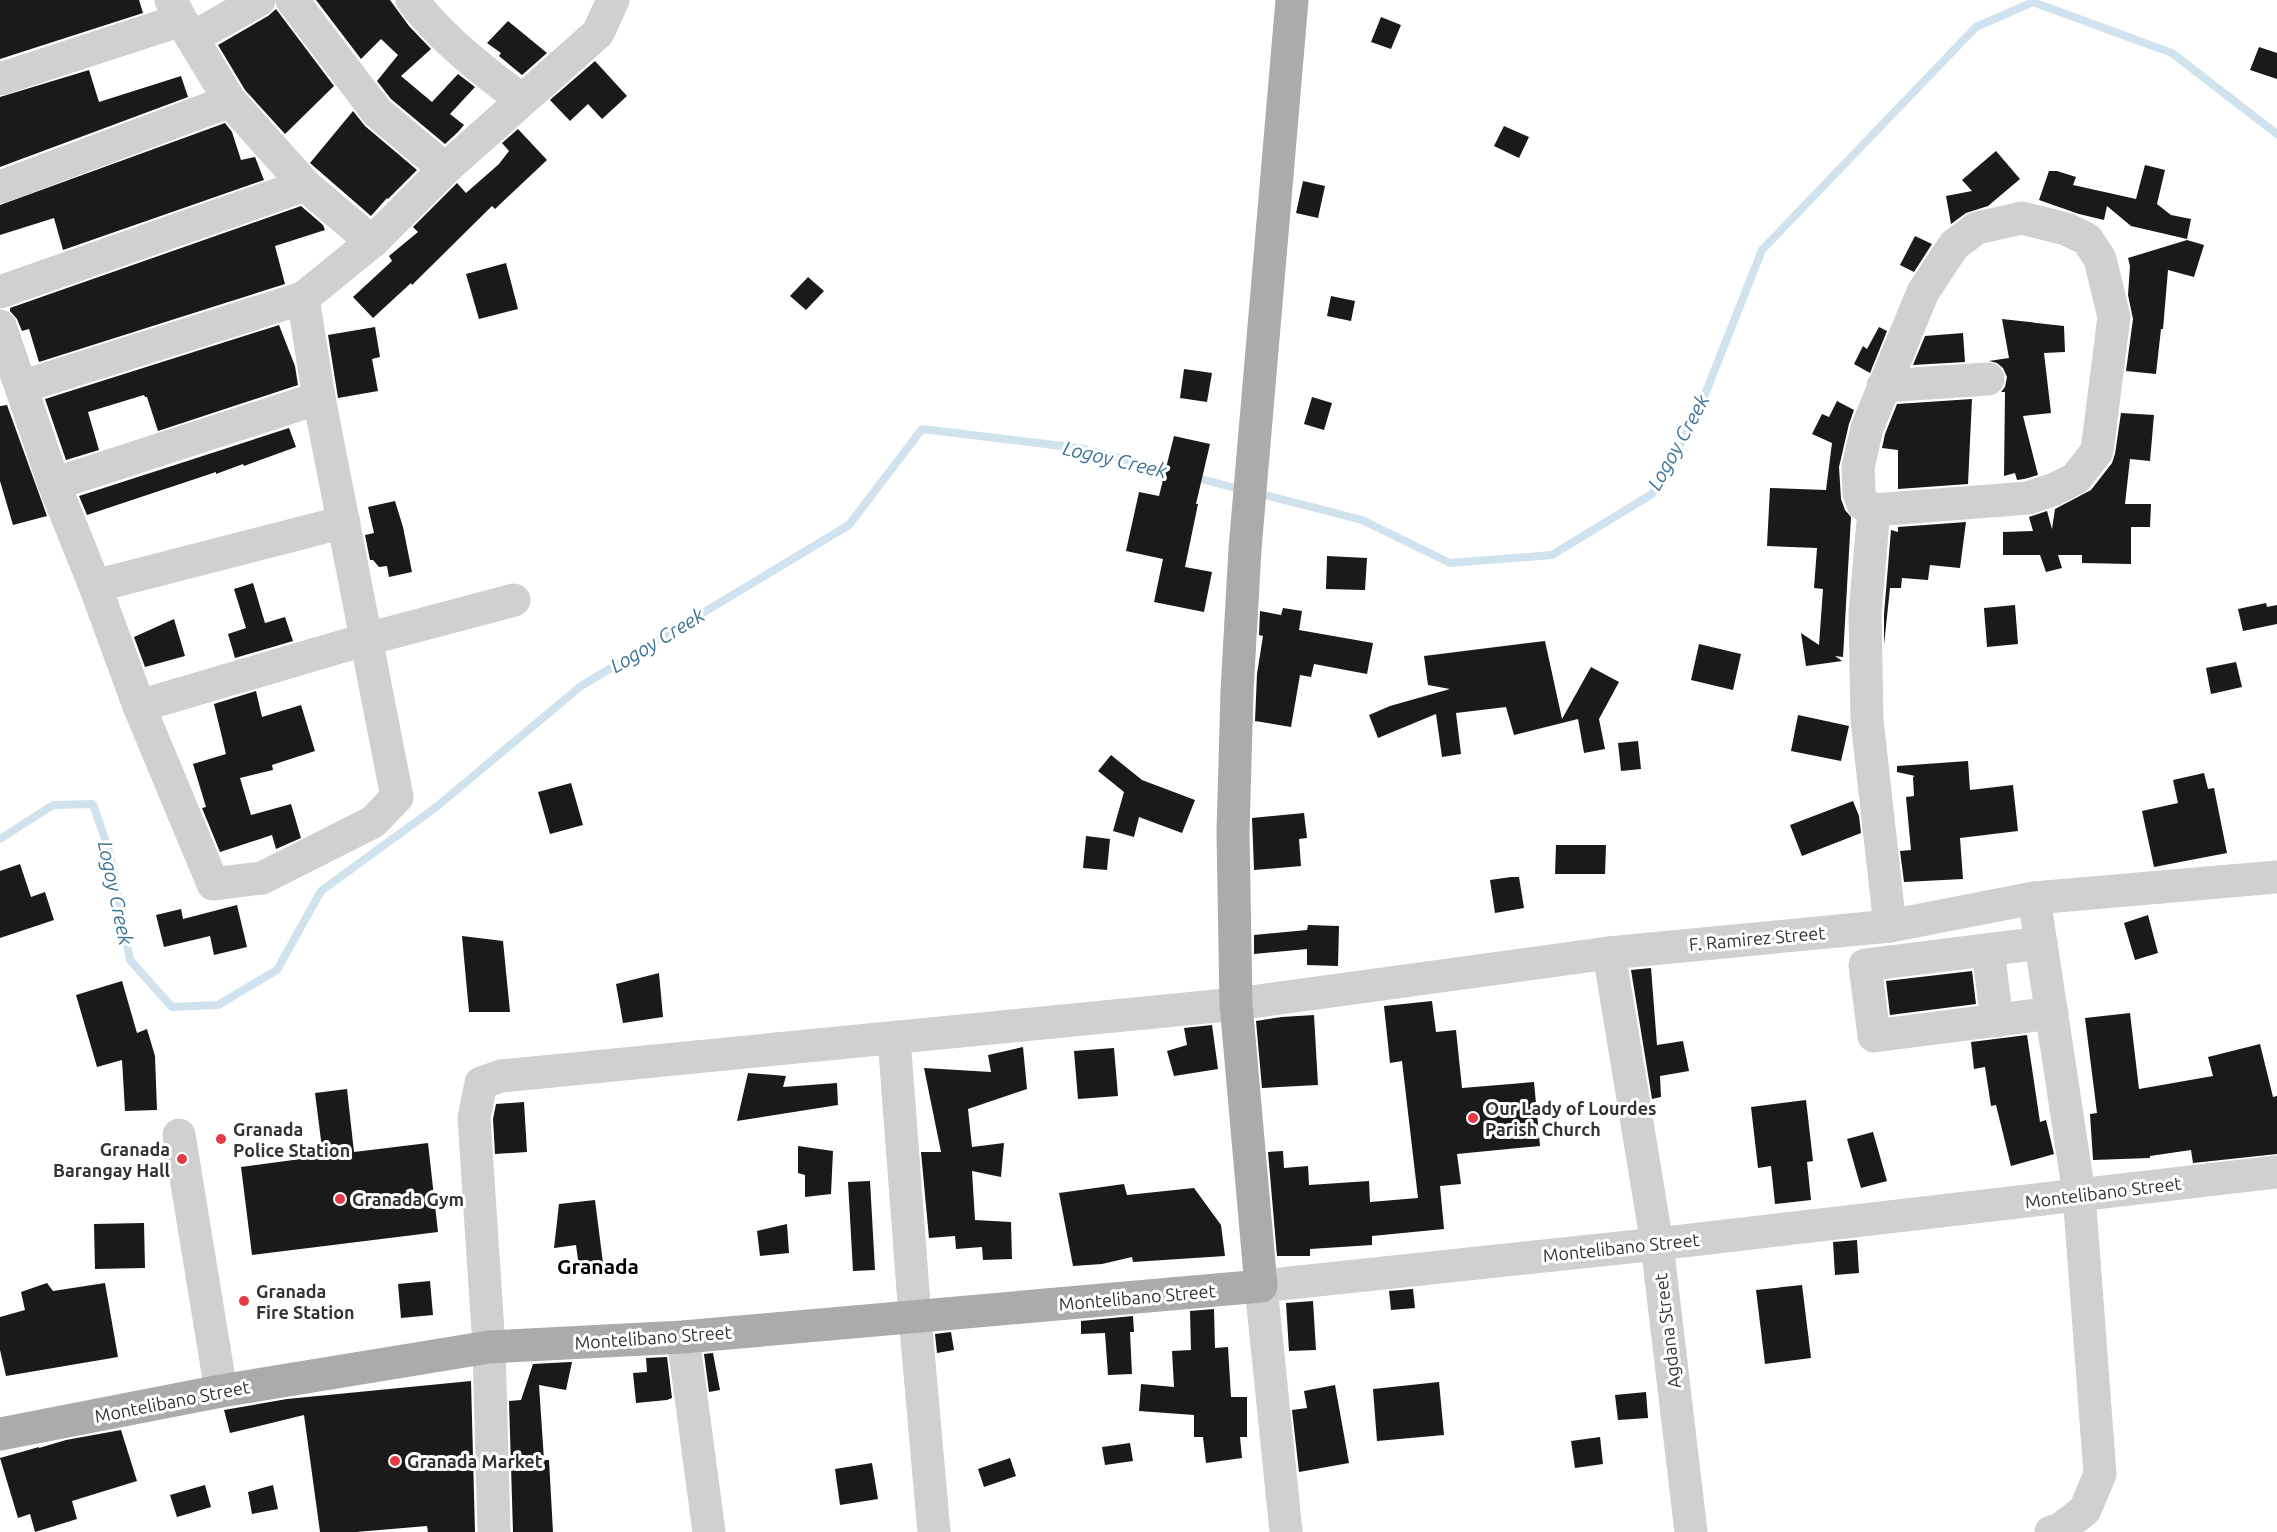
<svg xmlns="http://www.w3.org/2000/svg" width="2277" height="1532" viewBox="0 0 2277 1532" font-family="Ubuntu,sans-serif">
  <rect width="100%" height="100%" fill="#fff"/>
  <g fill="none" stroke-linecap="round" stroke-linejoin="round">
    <g stroke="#cfe2ee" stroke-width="8">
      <polyline points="1193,477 1243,490"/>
      <polyline points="1257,493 1362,520 1450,563 1552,555 1652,494 1698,412 1762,250 1976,27 2033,2 2172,53 2277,134"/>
      <polyline points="0,839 53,805 93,804 110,854 130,960 172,1007 218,1005 277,970 321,891 435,808 581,686 849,525 922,429 1079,448 1173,472"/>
    </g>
  </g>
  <g fill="#1a1a1a">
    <polygon points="0,0 139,0 143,13 0,59"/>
    <polygon points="316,0 390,0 409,26 431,49 401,76 432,102 458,74 475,87 450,114 464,125 458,132 445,144 391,99 377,81 398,55 381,39 361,59"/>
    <polygon points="276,9 334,86 285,134 245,90 218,45 268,16"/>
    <polygon points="1381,17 1401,25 1391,49 1371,42"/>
    <polygon points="508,21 547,53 522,75 499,56 501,53 487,43"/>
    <polygon points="2259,47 2277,53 2277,79 2250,70"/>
    <polygon points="595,61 627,96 602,119 588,104 570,121 550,100"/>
    <polygon points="89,70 99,102 181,76 188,97 0,167 0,97"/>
    <polygon points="353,111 365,126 417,170 388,199 387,198 371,216 310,163"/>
    <polygon points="225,123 232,132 241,160 255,157 264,180 63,250 54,218 0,235 0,205"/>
    <polygon points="1504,126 1529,137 1519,158 1494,146"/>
    <polygon points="518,129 547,160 495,209 492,206 412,285 411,283 373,318 353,297 392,261 389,256 418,232 413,227 457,183 466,193 499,164 509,151 502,143"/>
    <polygon points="1996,151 2020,179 1988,206 1966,213 1951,224 1946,196 1972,191 1962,180"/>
    <polygon points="2145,165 2165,170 2157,204 2171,215 2191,219 2187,239 2131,226 2107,206 2104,220 2079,214 2039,200 2049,171 2057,171 2076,177 2073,185 2136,199"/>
    <polygon points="1303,181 1325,186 1318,218 1296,213"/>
    <polygon points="301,206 323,225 325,230 275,246 285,284 39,362 29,329 22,331 17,319 10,311 10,308"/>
    <polygon points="1915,236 1932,244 1914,272 1900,265"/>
    <polygon points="2187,240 2204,245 2194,277 2168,270 2163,329 2161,329 2156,374 2126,371 2133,319 2128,295 2130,266 2128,258"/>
    <polygon points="506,263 518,309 479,319 466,274"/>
    <polygon points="808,277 824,291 806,310 790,296"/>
    <polygon points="1331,296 1355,301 1351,321 1327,316"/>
    <polygon points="2002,319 2064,326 2065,352 2044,353 2051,413 2023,416 2038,475 2024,479 2017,480 2015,473 2004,476 2005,392 2001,392 2005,387 2007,377 2003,368 1997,363 1989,361 2009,358"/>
    <polygon points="279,325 295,366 298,385 158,431 147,397 145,397 144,395 88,412 99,450 66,460 45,399"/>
    <polygon points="375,327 380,357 372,359 378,391 338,398 328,335"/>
    <polygon points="1879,327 1887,331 1870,373 1854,364 1863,346 1867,349"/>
    <polygon points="1963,333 1965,362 1913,365 1925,336"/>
    <polygon points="1184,369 1212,373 1207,402 1180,398"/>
    <polygon points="1312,397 1332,403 1324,430 1304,424"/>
    <polygon points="1972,399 1968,484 1898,489 1898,450 1882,448 1885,434 1897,404"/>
    <polygon points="1837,401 1854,410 1849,424 1839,467 1841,499 1845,510 1851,517 1843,657 1835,656 1842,661 1806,666 1801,633 1819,645 1823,589 1814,588 1817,548 1767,546 1770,488 1826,490 1832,443 1812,434 1822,414 1829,417"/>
    <polygon points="7,405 47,516 13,525 0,481 0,406"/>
    <polygon points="2121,413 2154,415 2150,461 2130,459 2125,504 2151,504 2150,527 2131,527 2131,564 2082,563 2082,555 2058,555 2062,568 2046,572 2040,555 2003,555 2003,532 2033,531 2029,517 2047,511 2052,529 2055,509 2091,490 2112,463 2115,454"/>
    <polygon points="289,428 296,447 244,466 243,464 216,474 216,472 87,515 79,496"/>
    <polygon points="1174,436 1210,444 1196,504 1198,504 1185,567 1212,572 1204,612 1154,602 1163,559 1126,551 1139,492 1159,496"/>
    <polygon points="395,501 403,527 412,572 389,577 387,566 379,567 373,560 370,560 365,535 374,533 368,507"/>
    <polygon points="1966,522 1960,568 1930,565 1928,580 1902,578 1901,588 1890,588 1884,645 1884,614 1891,530 1898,532 1898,527"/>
    <polygon points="1327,556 1367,558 1365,590 1326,589"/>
    <polygon points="253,583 265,623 285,617 293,641 235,658 228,634 246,628 234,589"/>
    <polygon points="2266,603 2267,607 2277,605 2277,624 2243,631 2238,609"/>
    <polygon points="2015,605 2018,644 1987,647 1984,608"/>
    <polygon points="1283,608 1302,611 1299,630 1373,643 1367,674 1314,664 1311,677 1300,675 1291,727 1255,721 1257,674 1263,636 1259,635 1260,611 1281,615"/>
    <polygon points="174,619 185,656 145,667 134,637"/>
    <polygon points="1545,641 1562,719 1591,667 1619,682 1599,719 1605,749 1584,753 1578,719 1514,735 1506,707 1456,713 1461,754 1442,757 1436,714 1378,738 1369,715 1390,706 1450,689 1428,685 1424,656"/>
    <polygon points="1699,644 1741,654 1733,690 1691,680"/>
    <polygon points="2236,662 2242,687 2211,694 2206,668"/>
    <polygon points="256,691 262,717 301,705 315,751 272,765 273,770 240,778 251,815 291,804 301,838 276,849 272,835 220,852 202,808 206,807 193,764 226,754 214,704"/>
    <polygon points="1798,715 1849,726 1841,761 1791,751"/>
    <polygon points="1638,741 1641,769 1621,771 1618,743"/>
    <polygon points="1111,755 1142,780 1195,800 1182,833 1139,817 1134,837 1113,831 1124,792 1098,771"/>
    <polygon points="1968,761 1970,790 2013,785 2018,831 1960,838 1963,879 1904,882 1900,851 1911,850 1906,797 1914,796 1913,777 1915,776 1897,772 1897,766"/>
    <polygon points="2204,773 2208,789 2214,788 2227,853 2154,867 2142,811 2178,803 2173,780"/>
    <polygon points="571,783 583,825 550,834 538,792"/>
    <polygon points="1853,801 1859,816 1861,833 1802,856 1790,825"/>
    <polygon points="1304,813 1307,838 1299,839 1301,866 1254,870 1252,818"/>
    <polygon points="1086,836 1110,839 1107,870 1083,868"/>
    <polygon points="1556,845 1606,845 1605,874 1555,874"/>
    <polygon points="20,864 31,897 45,892 54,920 0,938 0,871"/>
    <polygon points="1511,877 1519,877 1524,908 1495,913 1490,880"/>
    <polygon points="237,905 247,947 214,955 210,936 164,947 156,915 181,909 183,919"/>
    <polygon points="2148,915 2158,953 2135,960 2124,923"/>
    <polygon points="1308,925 1339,926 1338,966 1307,965 1307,949 1254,954 1254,935 1307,930"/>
    <polygon points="462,936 503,941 510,1012 469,1012"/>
    <polygon points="1651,968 1657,1045 1683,1041 1689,1071 1660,1076 1661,1097 1652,1099 1631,970"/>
    <polygon points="1972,971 1976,1004 1890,1015 1886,981"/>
    <polygon points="659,973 663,1017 623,1023 616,984"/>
    <polygon points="122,981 137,1033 147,1029 155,1056 157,1110 125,1111 122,1060 97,1067 76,995"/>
    <polygon points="1432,1001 1436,1032 1456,1030 1462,1088 1534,1082 1540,1146 1457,1154 1461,1184 1440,1186 1444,1229 1372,1236 1372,1245 1310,1249 1310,1256 1277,1256 1268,1152 1283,1151 1284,1168 1308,1166 1309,1185 1369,1181 1370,1202 1418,1198 1402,1061 1390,1063 1384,1006"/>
    <polygon points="2130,1013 2139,1089 2213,1076 2208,1057 2260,1044 2273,1097 2277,1096 2277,1154 2193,1163 2191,1150 2150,1156 2150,1158 2093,1160 2090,1114 2097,1113 2085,1018"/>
    <polygon points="1314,1015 1318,1085 1262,1088 1256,1021 1282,1017"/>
    <polygon points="1212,1025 1218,1069 1174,1076 1167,1051 1187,1045 1184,1028"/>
    <polygon points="2027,1035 2040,1122 2046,1120 2054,1154 2011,1166 1996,1105 1991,1106 1985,1067 1974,1069 1971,1042"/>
    <polygon points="1023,1047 1027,1089 968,1109 972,1147 1004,1143 1001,1177 972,1171 975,1220 1011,1222 1012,1259 983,1260 982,1247 956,1249 955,1236 929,1238 921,1152 941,1152 924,1068 991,1072 988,1055"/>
    <polygon points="1114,1048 1118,1096 1078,1099 1074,1051"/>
    <polygon points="748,1073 786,1076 783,1087 837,1083 838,1105 737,1121"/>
    <polygon points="347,1089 354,1152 428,1143 438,1232 252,1255 241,1167 323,1156 315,1093"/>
    <polygon points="1806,1100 1813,1161 1807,1162 1811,1200 1775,1204 1771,1166 1758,1168 1751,1107"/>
    <polygon points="524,1102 527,1152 495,1154 493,1119 496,1104"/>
    <polygon points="1873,1132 1887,1181 1861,1188 1847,1139"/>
    <polygon points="798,1146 833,1151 831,1194 805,1197 805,1175 798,1173"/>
    <polygon points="870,1181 875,1270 853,1271 848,1182"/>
    <polygon points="1124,1184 1127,1195 1194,1188 1221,1225 1225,1256 1133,1262 1132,1257 1102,1264 1073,1266 1059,1193"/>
    <polygon points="595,1200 604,1271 580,1274 576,1245 554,1248 559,1204"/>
    <polygon points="144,1223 145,1268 95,1269 94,1224"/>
    <polygon points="787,1224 789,1253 760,1256 757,1231"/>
    <polygon points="1857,1240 1859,1273 1835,1275 1833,1242"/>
    <polygon points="430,1281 433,1315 401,1318 398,1284"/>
    <polygon points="47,1283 53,1291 105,1283 118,1357 6,1376 0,1350 0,1317 25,1310 21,1292"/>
    <polygon points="1802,1285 1811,1358 1765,1364 1756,1290"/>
    <polygon points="1413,1289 1415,1308 1391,1310 1389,1291"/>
    <polygon points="1313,1301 1316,1350 1289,1351 1286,1303"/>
    <polygon points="1214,1309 1215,1348 1228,1347 1231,1397 1247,1397 1247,1437 1240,1437 1242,1458 1206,1463 1203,1437 1194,1437 1194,1415 1139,1411 1141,1384 1174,1387 1172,1351 1191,1350 1190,1311"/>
    <polygon points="1133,1316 1134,1332 1130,1332 1132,1374 1108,1375 1105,1333 1081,1334 1081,1321"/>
    <polygon points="951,1332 954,1350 937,1353 935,1334"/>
    <polygon points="713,1353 720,1390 709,1392 704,1354"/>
    <polygon points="667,1357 672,1398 667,1400 636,1403 633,1373 647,1372 646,1358"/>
    <polygon points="570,1362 572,1362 566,1390 539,1385 544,1460 549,1460 553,1532 513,1532 509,1401 521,1400 533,1364"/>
    <polygon points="471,1381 475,1532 428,1532 427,1526 356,1532 320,1532 304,1415 230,1433 224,1410 287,1399"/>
    <polygon points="1439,1382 1444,1435 1377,1441 1373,1389"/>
    <polygon points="1335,1385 1349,1463 1299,1472 1292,1410 1307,1408 1304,1391"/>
    <polygon points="1646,1392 1648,1418 1618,1420 1615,1395"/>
    <polygon points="121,1430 137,1481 72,1501 77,1519 35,1532 30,1514 18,1518 0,1458 39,1447 39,1448 66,1440"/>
    <polygon points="1600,1437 1603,1464 1575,1468 1571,1441"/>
    <polygon points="1130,1443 1133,1461 1105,1465 1102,1447"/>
    <polygon points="1010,1458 1016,1476 984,1487 978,1469"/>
    <polygon points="872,1463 878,1499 840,1505 835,1469"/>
    <polygon points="205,1485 211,1507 177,1517 170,1495"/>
    <polygon points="273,1485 278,1509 252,1514 248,1492"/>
  </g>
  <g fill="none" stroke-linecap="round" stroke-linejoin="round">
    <g stroke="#d0d0d0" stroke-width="33">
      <polyline points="171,0 181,20 230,101 305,185 372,242"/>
      <polyline points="292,0 377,112 445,169"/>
      <path d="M412,0C442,39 482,70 522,100"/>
      <polyline points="192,38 259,0"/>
      <polyline points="0,79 181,20"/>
      <polyline points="0,187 230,101"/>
      <polyline points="0,292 305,185"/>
      <polyline points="0,326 54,484 95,586 139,706 213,884 262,878 373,822 397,797 319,398"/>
      <polyline points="1883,386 1988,379"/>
      <polyline points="21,387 303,298 372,242 445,169 598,33 613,0"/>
      <polyline points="54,484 319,398 303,298"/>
      <polyline points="1874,510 2028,498 2055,489 2076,478 2097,451 2114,317 2100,259 2087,239 2066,229 2022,218 1977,228 1954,245 1923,292 1867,428 1858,467 1859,493 1863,504 1874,510 1865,613 1867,720 1890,926"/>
      <polyline points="95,586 344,522"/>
      <polyline points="139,706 367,639 514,600"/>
      <polyline points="2034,898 2079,1194 2100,1474 2085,1510 2059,1530 2051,1532"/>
      <polyline points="2041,943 1865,965 1874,1036 2052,1013"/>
      <polyline points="1988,950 1997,1021"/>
      <polyline points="1609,953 1657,1244 1691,1532"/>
      <polyline points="894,1038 915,1317 934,1532"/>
      <polyline points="179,1135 221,1391"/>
      <polyline points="683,1337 709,1532"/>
      <polyline points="494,1532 489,1347 474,1118 481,1083 501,1076 1236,1004 1609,953 1890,926 2034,898 2277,877"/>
      <polyline points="1286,1532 1261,1286 1657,1244 2277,1172"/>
    </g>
    <polyline stroke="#ababab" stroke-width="33" points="0,1434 221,1391 489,1347 683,1337 1261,1286 1236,1004 1233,832 1237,691 1245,549 1292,0"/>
  </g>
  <g fill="#e63946" stroke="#fff" stroke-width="2">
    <circle cx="1473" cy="1118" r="6"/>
    <circle cx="221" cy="1139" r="6"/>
    <circle cx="182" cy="1159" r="6"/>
    <circle cx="340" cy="1199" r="6"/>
    <circle cx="244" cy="1301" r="6"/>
    <circle cx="395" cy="1461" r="6"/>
  </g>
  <g text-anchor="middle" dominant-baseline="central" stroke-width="6" stroke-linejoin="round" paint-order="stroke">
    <g font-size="18" fill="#333" stroke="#fff">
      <text transform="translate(1757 938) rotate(-5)">F. Ramirez Street</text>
      <text transform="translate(2103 1192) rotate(-7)">Montelibano Street</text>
      <text transform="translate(1621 1247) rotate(-6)">Montelibano Street</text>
      <text transform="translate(1137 1297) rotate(-5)">Montelibano Street</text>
      <text transform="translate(1667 1331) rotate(-97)">Agdana Street</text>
      <text transform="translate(653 1337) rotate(-4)">Montelibano Street</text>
      <text transform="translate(172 1401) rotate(-11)">Montelibano Street</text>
    </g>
    <g font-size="18" font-weight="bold" fill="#333" stroke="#fff" text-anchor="start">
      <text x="1485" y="1108">Our Lady of Lourdes<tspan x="1485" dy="21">Parish Church</tspan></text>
      <text x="233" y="1129">Granada<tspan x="233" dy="21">Police Station</tspan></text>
      <text x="170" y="1149" text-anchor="end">Granada<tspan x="170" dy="21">Barangay Hall</tspan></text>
      <text x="352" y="1199">Granada Gym</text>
      <text x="256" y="1291">Granada<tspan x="256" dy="21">Fire Station</tspan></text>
      <text x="407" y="1461">Granada Market</text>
    </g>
    <g font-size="20" font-style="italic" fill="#3f7597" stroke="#fff">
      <text transform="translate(1678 442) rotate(-61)">Logoy Creek</text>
      <text transform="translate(1115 459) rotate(13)">Logoy Creek</text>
      <text transform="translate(657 640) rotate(-31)">Logoy Creek</text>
      <text transform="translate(116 893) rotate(78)">Logoy Creek</text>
    </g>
    <g font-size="21" font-weight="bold" fill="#000" stroke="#fff">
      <text x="598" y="1266">Granada</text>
    </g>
  </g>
</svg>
